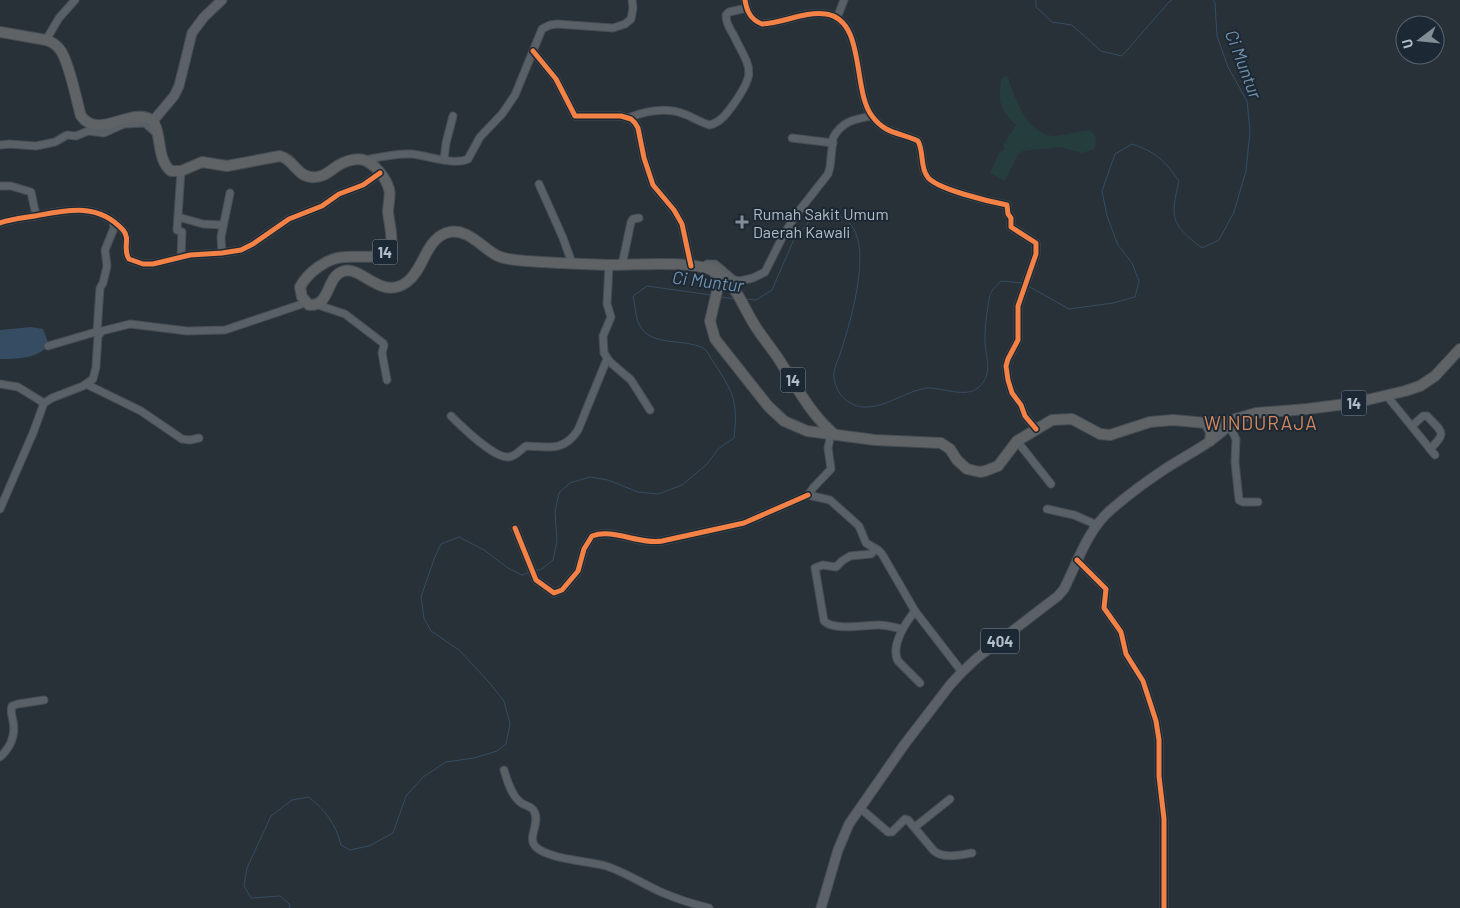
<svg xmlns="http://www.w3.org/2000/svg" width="1460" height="908" viewBox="0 0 1460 908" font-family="Barlow,sans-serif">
  <rect width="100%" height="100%" fill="#293138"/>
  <path fill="#263d3e" d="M1004,76L1008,77C1014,98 1028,136 1055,136C1066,135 1078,131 1090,130C1097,136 1097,141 1094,149L1082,153L1060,147L1023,151L1018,154L1005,181L990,173L999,153L1005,149L1003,145L1016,125C998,108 999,103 1001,79Z"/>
  <path fill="#354c62" d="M31,327L43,329L49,345C37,359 17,359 0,359V330Z"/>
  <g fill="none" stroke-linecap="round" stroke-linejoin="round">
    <g stroke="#354c62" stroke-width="1">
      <polyline points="1036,0 1036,7 1052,22 1072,25 1101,51 1122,56 1168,3 1172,0"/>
      <path d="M1028,286L1069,309L1113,303L1135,297L1139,281L1132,263L1118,245L1107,216L1102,191L1115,154L1132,144C1156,152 1164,160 1179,181C1170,219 1171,224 1202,248L1219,240L1234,212L1246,171L1250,131L1247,101L1228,67L1217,36L1215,3L1213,0"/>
      <polyline points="720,297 736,299"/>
      <path d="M745,299L756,300L772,290L794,239L814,216C823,215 831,213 840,217C879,231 850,323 841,351C839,358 835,365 834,372C832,390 848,408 866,407C880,407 892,400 905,395C911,392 920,389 927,388C941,387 966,399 979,387C993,374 986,359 985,342C984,335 988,298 991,293C992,289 998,285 1001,281L1023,283"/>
      <path d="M535,571L542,569L553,560L557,541L555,512L559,493L570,483L590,477L608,480L638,492L658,494L682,485L707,464L718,449L734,438C738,402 734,393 714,363C711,359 707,350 703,348C681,337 646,349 637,319C635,312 635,304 633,296L647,286L711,295"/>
      <path d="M290,908L289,904L280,896L251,898L244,886L247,868L271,816L292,800L309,797C326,812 335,822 341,845L350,850L369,846L393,833L406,796L423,777L446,762L474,758L497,751L506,744L510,724L504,701L488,681L459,650L431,631L424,618L421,597L434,559L441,544L459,537L484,550L508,568L522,575L531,572"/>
    </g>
    <defs>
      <g id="minor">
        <path d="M745,0C747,12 751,20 762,24C784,23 804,11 826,14C866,20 852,90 872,116C886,135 900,132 918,141C924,152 920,166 927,176C934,189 992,202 1007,205L1008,214L1011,218V227L1036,243V254L1018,306V340L1008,359L1006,366L1008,380L1012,393L1021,405L1025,416L1036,429"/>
        <polyline points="837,18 844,0"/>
        <polyline points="46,40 59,18 75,0"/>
        <polyline points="533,51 556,79 575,116 621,116 631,119 635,123 638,128 644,158 653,185 674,210 682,224 691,266"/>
        <path d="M628,118C646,111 666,107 684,114C693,117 701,123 710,125C721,122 727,113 733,105C758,70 750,69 733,34C729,28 726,22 726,15L729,12L747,8"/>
        <polyline points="792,138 833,143"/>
        <polyline points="0,145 9,144 36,146 55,142 67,135 76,136 88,131 104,133 124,124 145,123 157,134"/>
        <path d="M365,160C380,157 395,153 411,154C427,155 454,166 468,159L480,137L502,114L515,95L542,29L550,25L557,24L613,28L625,24L631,19L633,8L632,0"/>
        <polyline points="444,160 446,143 453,116"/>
        <polyline points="181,171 177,230 182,232 181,257"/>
        <polyline points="539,184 563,238 572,263"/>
        <polyline points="0,186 11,186 31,192 36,215"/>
        <polyline points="178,217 203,224 223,225"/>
        <path d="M0,223C11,219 23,218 35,216C66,210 98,202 123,230C131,239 122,249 129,259L143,264H153L190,255L222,253L241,250L253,244L289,219L322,206L339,194L363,185L380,173"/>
        <polyline points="222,253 221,237 230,193"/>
        <polyline points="609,265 607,304 611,317 603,336 604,353 610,362 631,380 650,410"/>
        <polyline points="622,265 631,222 633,219 639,218"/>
        <path d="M704,267L707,264H715L734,280L740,281L753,278L765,272L782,238L795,216L828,174L830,167L833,138C842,121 855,119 872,116"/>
        <polyline points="315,304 345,314 383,343 384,345 382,353 387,380"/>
        <polyline points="97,332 100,288 103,283 107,266 105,250 114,228 113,222"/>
        <polyline points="48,346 99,331"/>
        <polyline points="0,384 18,387 44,403"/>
        <polyline points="86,384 141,411 182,439 190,440 199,438"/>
        <polyline points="1387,396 1435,455"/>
        <path d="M451,416C461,426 495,459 509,457C516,456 521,449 526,446C548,447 564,452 578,430L607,359"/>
        <polyline points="1229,425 1236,439 1235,462 1239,500 1243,502 1258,502"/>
        <path d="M1412,426L1423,416H1427C1443,433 1447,432 1430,449"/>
        <polyline points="831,434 828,448 831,469 813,488 808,495 830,500 859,526 866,543 878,550 882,554 915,611 962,672"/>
        <polyline points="1017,441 1051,484"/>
        <polyline points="0,509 33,433 44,403 52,398 83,386 93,379 96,367 98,336 102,331 130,324 187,331 225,330 305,303"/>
        <polyline points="1047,509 1074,515 1097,525"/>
        <path d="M515,528L536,580L554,593L562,590L578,571L584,549L592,536C613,528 640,545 662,541L744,523L808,495"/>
        <path d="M876,549L871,554L850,556L842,561L836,567L823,565L815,568L824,621C834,631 864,625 878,625C886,625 894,627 902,629"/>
        <polyline points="1077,560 1106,589 1104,608 1121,632 1126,654 1143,681 1156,721 1159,740 1159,776 1164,819 1164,908"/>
        <path d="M915,611C906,622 890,646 898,661L920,683"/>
        <path d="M0,757C11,747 16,736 13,721C12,715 10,712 12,706L18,704L44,700"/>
        <path d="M504,770C507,780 511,794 519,801C523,806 531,805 534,811C541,824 526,838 536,847C548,859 589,861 606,866C625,872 643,884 661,892C677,899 693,904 709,908"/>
        <path d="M860,808L888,832H892L905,819L908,820L934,851C944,859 960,855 972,853"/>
        <polyline points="915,827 950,799"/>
      </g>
      <g id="major">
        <polyline points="153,121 174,96 179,86 192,33 204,17 222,0"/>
        <path d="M821,908L838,850L849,824L904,745L950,685L962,672L977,658L1058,596L1064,589C1078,561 1088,528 1113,508C1129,494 1147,481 1165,469C1183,457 1222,438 1233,420"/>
      </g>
      <g id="highway">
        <path d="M0,32L46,40C53,42 57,45 61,51C70,65 76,99 81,116C99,140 129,108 150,119C163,127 155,159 171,171H181L202,162L227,166L280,156C293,159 297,176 311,177C326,179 333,166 345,162C350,160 359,158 364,160C375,164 386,178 389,189C391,196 388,204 388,212C389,223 393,234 391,246C380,262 361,255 344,257C327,258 308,272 300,287L302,297L309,305C331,307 326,275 344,271C362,266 381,301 407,282C424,269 425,241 446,233C466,226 481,247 496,255C505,260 516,260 526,261C553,263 581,264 609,265C634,265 693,260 714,271C735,281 742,305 754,324C761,336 770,346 778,358C795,384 810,414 834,434"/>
        <polyline points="715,271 718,287 710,321 715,339 768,406 784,421 807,431 875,440 941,443 950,449 957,460 967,469 980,472 985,471 998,466 1017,441 1052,420 1072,419 1100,434 1110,435 1150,422 1173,420 1206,423 1225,422 1256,413 1307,409 1354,403 1405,391 1420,386 1435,376 1460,349"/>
        <polyline points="1206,423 1211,432 1210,441"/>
      </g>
    </defs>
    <use href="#minor" stroke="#474d53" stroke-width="9"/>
    <use href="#major" stroke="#474e55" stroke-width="11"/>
    <use href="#highway" stroke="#464d53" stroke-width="12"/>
    <use href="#minor" stroke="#596066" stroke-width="7"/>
    <use href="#major" stroke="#5c6167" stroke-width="9"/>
    <use href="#highway" stroke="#5f6365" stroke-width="10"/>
    <defs>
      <g id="cycleway">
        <path d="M745,0C747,12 751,20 762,24C784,23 804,11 826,14C866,20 852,90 872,116C886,135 900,132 918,141C924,152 920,166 927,176C934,189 992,202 1007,205L1008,214L1011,218V227L1036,243V254L1018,306V340L1008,359L1006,366L1008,380L1012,393L1021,405L1025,416L1036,429"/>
        <polyline points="533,51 556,79 575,116 621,116 631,119 635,123 638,128 644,158 653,185 674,210 682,224 691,266"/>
        <path d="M0,223C11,219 23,218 35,216C66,210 98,202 123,230C131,239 122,249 129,259L143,264H153L190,255L222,253L241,250L253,244L289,219L322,206L339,194L363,185L380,173"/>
        <path d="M515,528L536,580L554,593L562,590L578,571L584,549L592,536C613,528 640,545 662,541L744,523L808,495"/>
        <polyline points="1077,560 1106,589 1104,608 1121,632 1126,654 1143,681 1156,721 1159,740 1159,776 1164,819 1164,908"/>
      </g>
    </defs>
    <use href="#cycleway" stroke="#1c2833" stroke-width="8"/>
    <use href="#cycleway" stroke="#f48246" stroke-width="5"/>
  </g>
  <path fill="#838d96" stroke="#1c2833" stroke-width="2" d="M739.5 214.5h5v5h5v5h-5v5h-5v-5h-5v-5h5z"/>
  <g text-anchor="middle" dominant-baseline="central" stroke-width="4" stroke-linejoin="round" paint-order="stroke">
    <g fill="#1c2833" stroke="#86919c" stroke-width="1">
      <rect x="372.5" y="239.5" width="25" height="25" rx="4"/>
      <rect x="780.5" y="367.5" width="25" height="25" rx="4"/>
      <rect x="1341.5" y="390.5" width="25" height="25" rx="4"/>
      <rect x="981" y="628.5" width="38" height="25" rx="4"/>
    </g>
    <g font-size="15" font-weight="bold" fill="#b3bec9">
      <text x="385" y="252">14</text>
      <text x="793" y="380">14</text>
      <text x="1354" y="403">14</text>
      <text x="1000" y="641">404</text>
    </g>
    <g font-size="16" fill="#b3bec9" stroke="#1c2833" text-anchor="start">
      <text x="753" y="213">Rumah Sakit Umum<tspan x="753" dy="18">Daerah Kawali</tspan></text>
    </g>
    <g font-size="18" font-style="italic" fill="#7292ae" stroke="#1c2833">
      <text transform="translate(1244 64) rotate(69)">Ci Muntur</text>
      <text transform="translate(708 281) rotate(7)">Ci Muntur</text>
    </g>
    <g font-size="19" letter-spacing="1" fill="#d8885f" stroke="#1c2833">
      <text x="1261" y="422">WINDURAJA</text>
    </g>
  </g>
  <g transform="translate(1420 40) rotate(254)"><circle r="24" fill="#1c2833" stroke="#58646f"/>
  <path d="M0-4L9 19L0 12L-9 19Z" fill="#838d96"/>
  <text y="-8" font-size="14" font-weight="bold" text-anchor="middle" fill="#b3bec9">U</text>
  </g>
</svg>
